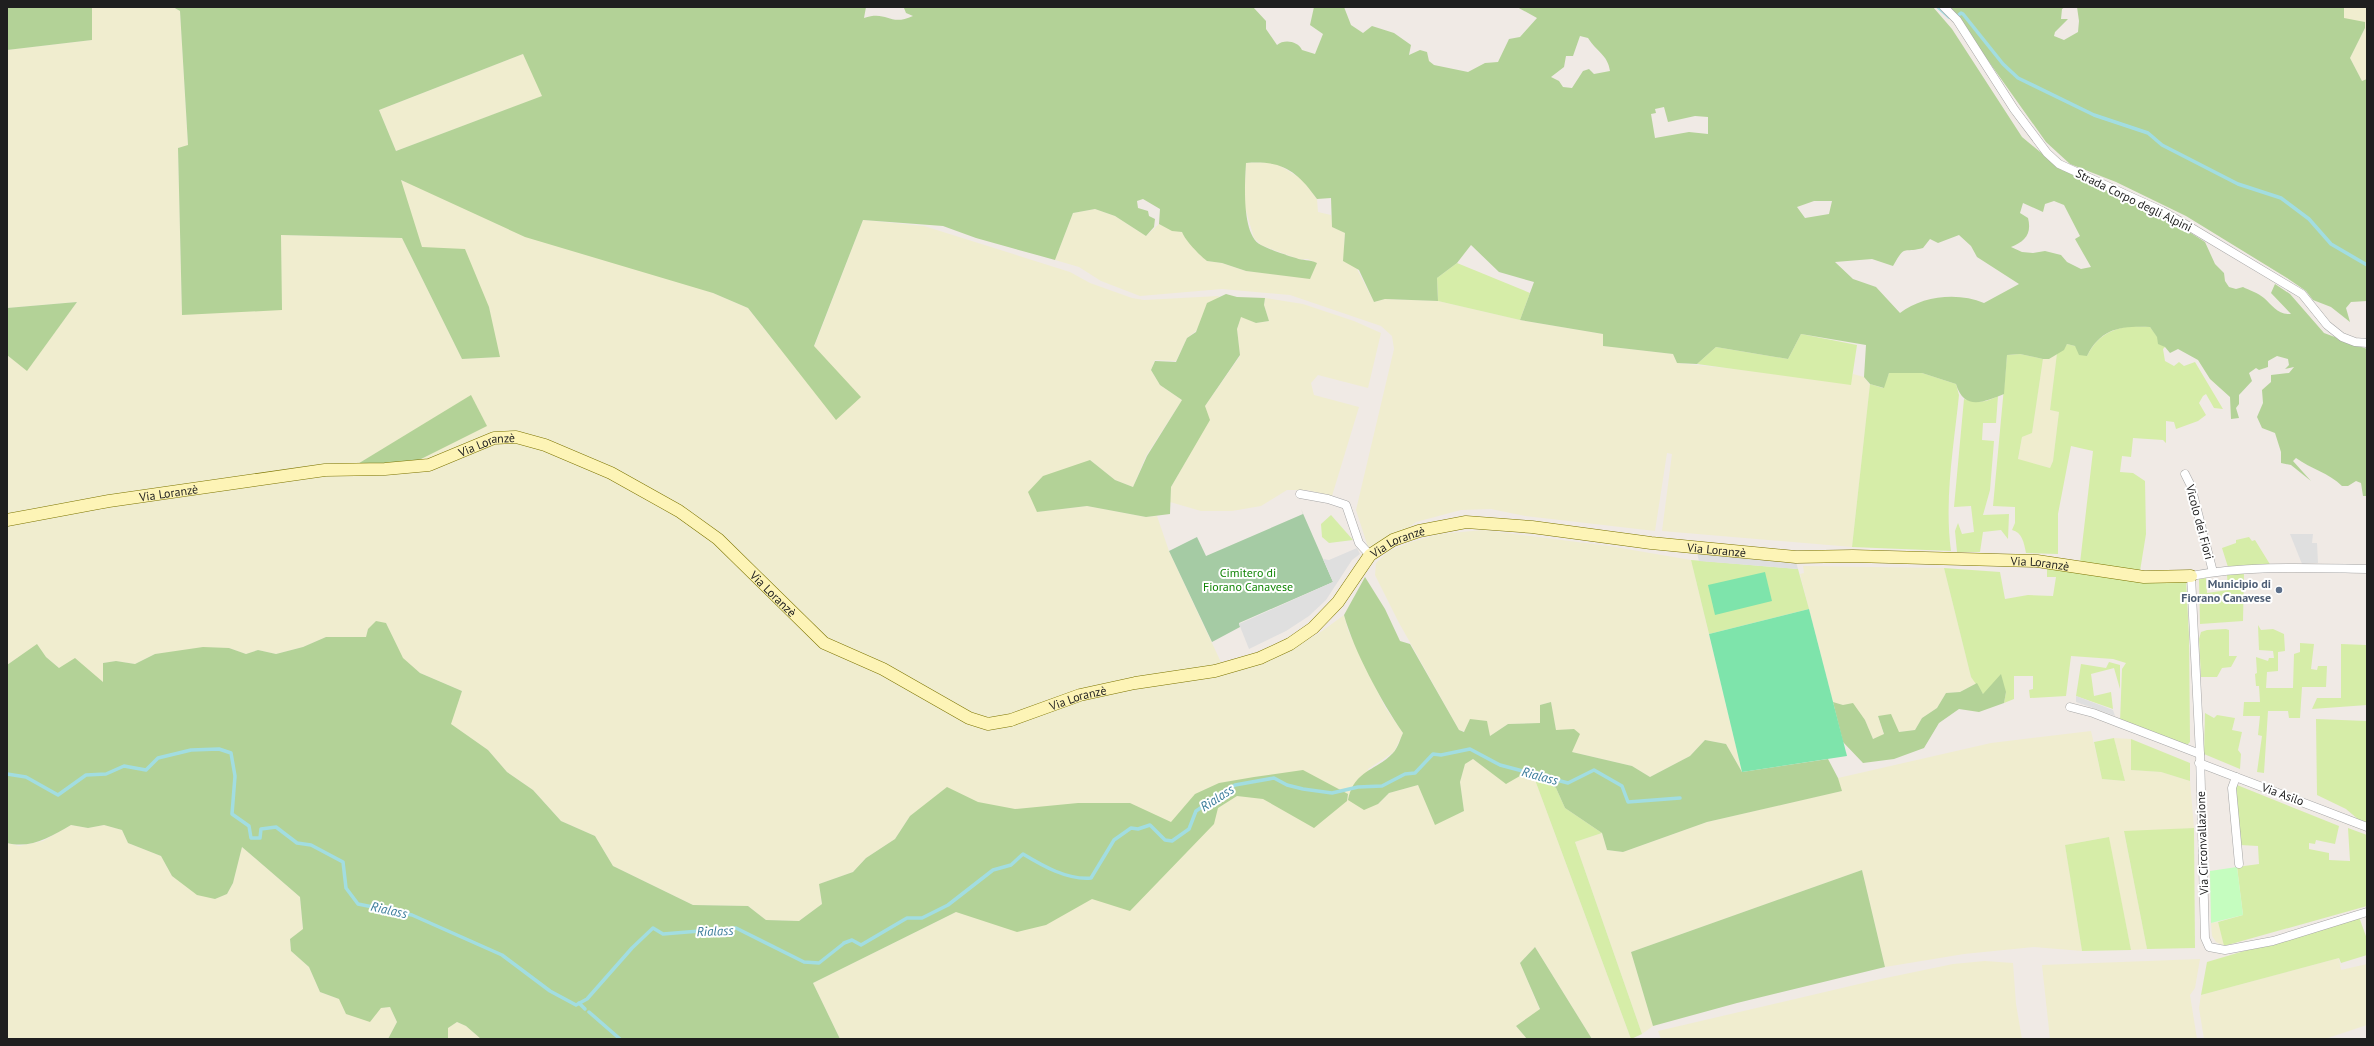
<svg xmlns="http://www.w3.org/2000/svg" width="2374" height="1046" viewBox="0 0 2374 1046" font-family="'PT Sans',sans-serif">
  <rect width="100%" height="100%" fill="#f0eae5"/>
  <g fill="#f0edcf">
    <polygon points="92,7 173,7 180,11 188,146 178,148 182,315 280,235 402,238 462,359 499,357 489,307 422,248 400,180 713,293 748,308 773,340 860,397 814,347 863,220 924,226 1070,272 1090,283 1132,298 1144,300 1219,296 1196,331 1187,338 1176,361 1155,360 1151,370 1160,385 1182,400 1146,456 1133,487 1115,480 1090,460 1037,512 1087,506 1146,517 1157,516 1169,551 1226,673 1292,648 1318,634 1344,615 1348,630 1385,707 1403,733 1394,752 1368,769 1378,804 1389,793 1418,785 1435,824 1464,811 1460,782 1465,763 1473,759 1488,770 1531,769 1631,1039 1592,1039 1535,947 1520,963 1540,1010 1516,1026 1527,1039 840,1039 813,983 956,912 910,816 895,839 866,858 853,872 819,884 822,904 799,921 766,920 748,906 693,905 613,866 595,836 561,821 533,790 507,772 488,750 450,724 462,691 420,673 402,658 386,623 368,629 366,638 326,637 303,647 276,654 258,650 246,654 229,648 155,654 135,664 116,661 103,663 104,683 59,668 46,657 37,645 7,665 7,355 27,370 77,302 7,308 7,50 92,40"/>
    <polygon points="2344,7 2367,7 2367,79 2362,81 2350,58 2365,28 2344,18"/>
    <polygon points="523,54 543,96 396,151 379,110"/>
    <polygon points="1274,162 1303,180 1317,199 1318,212 1331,215 1333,227 1345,233 1344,244 1374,302 1385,299 1438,301 1520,320 1603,334 1603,346 1673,354 1677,363 1755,371 1850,384 1853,374 1864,377 1870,385 1852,547 1662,531 1672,454 1667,453 1655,531 1525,516 1491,509 1461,510 1416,522 1399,534 1368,547 1356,510 1394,349 1392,336 1381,326 1290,295 1222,289 1140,296 1101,281 1079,267 1055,260 1073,213 1095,209 1115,216 1146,236 1159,224 1172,230 1182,232 1207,261 1222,263 1246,271 1310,278 1316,263 1308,259 1298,259 1261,245 1254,238 1244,204 1246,163"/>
    <polygon points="1265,298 1303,304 1354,321 1381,333 1368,388 1318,375 1311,383 1314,395 1359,407 1332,496 1307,490 1287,490 1261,506 1232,511 1201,511 1170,502 1171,487 1187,459 1205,406 1240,356 1237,329 1241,316 1256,323 1269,321 1264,305"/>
    <polygon points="2057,353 2050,410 2059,412 2053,461 2050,468 2018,460 2022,437 2032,432 2043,359 2049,359"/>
    <polygon points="1483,530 1609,546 1691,560 1742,772 1726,744 1705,740 1690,756 1650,777 1632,766 1572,752 1574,729 1556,731 1551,702 1540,705 1540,723 1508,724 1490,736 1459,730 1398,621 1375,575 1376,563 1389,551 1411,542 1440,534"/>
    <polygon points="1803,566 1944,568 1971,677 1977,683 1960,692 1946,693 1937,708 1922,718 1915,730 1899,732 1878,716 1884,735 1873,739 1865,720 1843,705 1833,702 1800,574 1804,573"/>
    <polygon points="2091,731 2102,779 2125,781 2114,738 2131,739 2131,770 2161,772 2190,781 2194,828 2124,832 2147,949 2131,950 2108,837 2065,845 2082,951 2034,947 1964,954 1885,967 1862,870 1631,952 1653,1026 1642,1034 1575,842 1602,833 1607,850 1623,852 1707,822 1841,791 1838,778 1991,743"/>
    <polygon points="71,825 88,828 104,825 122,830 128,843 161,856 172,876 215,899 227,894 233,883 242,847 300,897 303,930 290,939 291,951 309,967 320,992 339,999 381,1008 390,1007 397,1022 388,1039 7,1039 7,843 19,846 43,841"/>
    <polygon points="2218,922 2224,946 2216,942 2212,936 2211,923"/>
    <polygon points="2339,958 2341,970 2367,964 2367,1025 2325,1039 2204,1039 2199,1008 2201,995"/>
    <polygon points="2200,959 2195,988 2190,995 2197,1039 2050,1039 2042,965"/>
    <polygon points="1985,961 2013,963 2016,1004 2022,1039 1661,1039 1658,1031 1876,980 1953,964"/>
    <polygon points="457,1022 466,1026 481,1039 448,1039 448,1028"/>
  </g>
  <g fill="#d6eda8">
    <polygon points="1457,263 1530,293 1520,320 1438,301 1437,278"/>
    <path d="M2130,326L2150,327L2165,347L2163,349L2165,361L2174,366L2179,362L2184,366L2195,362L2223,409L2214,408L2206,394L2203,396L2199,403L2206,415L2198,421L2176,429L2174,422L2166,421V443L2163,440L2133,438L2131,457L2122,456L2120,472L2133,473L2145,481L2146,534L2140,571L2080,563L2093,451L2071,446L2058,514V554L2026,553C2024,543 2022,532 2012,530L2015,523V507L1993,506L2007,355L2020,354L2043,359L2032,433L2022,437L2018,459L2050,468L2053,461L2059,412L2050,410L2057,353L2064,349L2067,344L2075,346L2087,356C2097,337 2108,330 2130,326Z"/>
    <polygon points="1801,334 1857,345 1851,385 1697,364 1716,347 1788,359"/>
    <path d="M1889,373H1922L1956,384L1959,395C1954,445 1944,500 1951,551L1852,547L1870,384L1883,388Z"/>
    <path d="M1998,396L1996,423H1983L1982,440L1994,441L1990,490L1983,515L2009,514L2008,539L2001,530L1983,532L1980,552H1957L1955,531L1958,523L1962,534L1974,532L1971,506L1954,507L1964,399C1978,403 1985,403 1998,396Z"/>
    <polygon points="1331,515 1353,540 1329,543 1322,537 1321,524"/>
    <polygon points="2249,537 2252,541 2255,540 2271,566 2228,567 2222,548 2236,543 2236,540"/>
    <polygon points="1691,560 1798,569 1809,609 1709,634"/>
    <polygon points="1944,568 2000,572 2005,599 2028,595 2053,596 2056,577 2047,577 2047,568 2113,578 2186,579 2189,636 2190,742 2187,745 2120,722 2122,669 2126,663 2113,659 2071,656 2066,696 2030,698 2029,690 2033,689 2033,676 2014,676 2014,699 2004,703 2006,692 1983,694 1971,677"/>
    <polygon points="2244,573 2243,621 2200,624 2199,579 2206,578 2207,593 2228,590 2227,575"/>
    <polygon points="2258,625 2261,630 2273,629 2284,634 2285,651 2278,652 2278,671 2267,672 2266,688 2293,688 2294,654 2300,652 2300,643 2314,644 2311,669 2317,670 2318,666 2327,666 2326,687 2302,687 2300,718 2289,718 2288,711 2268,711 2264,773 2257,772 2262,736 2258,735 2260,716 2243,716 2244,702 2260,702 2259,686 2256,686 2255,674 2257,673 2256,657 2268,661 2269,658 2274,658 2273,651 2259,650"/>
    <polygon points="2226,629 2229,630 2229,656 2237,656 2231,667 2222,668 2217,677 2201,677 2199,639 2201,632 2207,630"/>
    <polygon points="2341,644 2366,645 2367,705 2312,709 2317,698 2341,698"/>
    <polygon points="2109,662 2120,665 2120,689 2114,668 2091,674 2094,696 2111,692 2113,709 2076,696 2081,664 2106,668"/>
    <polygon points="2205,713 2214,718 2217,715 2235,718 2232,730 2242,732 2238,750 2241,754 2240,769 2204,754"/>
    <polygon points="2316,719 2367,721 2367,823 2359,820 2346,809 2317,795"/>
    <polygon points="2114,738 2125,781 2102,779 2094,742"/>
    <polygon points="2131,739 2190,763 2190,781 2161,772 2131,770"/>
    <polygon points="1531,769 1556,788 1565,808 1602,833 1575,842 1642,1034 1631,1039"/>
    <polygon points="2237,785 2339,826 2335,844 2316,840 2315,844 2309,843 2309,849 2329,853 2329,860 2350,861 2348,828 2367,835 2367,906 2224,946 2218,922 2243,915 2237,867 2259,864 2258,846 2240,845 2234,789"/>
    <polygon points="2194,828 2195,948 2147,949 2124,831"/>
    <polygon points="2109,837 2131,950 2082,951 2065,845"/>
    <polygon points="2359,917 2367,939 2367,955 2341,963 2339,958 2201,995 2207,962"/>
  </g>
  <g fill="#b3d297" fill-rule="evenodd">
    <polygon points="7,7 92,7 92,40 7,50"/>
    <path d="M173,7H866L864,18C888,10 889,27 913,16L906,13L904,8L906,7H1253L1266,21V29L1277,45C1284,39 1298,41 1302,50L1315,54L1323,34L1310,25L1314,7H1344L1351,25L1363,33L1372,26L1394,33L1411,45L1409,55L1420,50L1427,52L1429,61L1434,65L1468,72L1485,63L1498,62L1509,39L1520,37L1537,18L1517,7H1933L1952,29L2022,137L2062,170L2085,178L2172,221L2205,242L2215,264L2224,273L2225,281L2229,287L2236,289L2243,287C2249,290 2258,293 2264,298C2272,305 2278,315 2291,314L2271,293L2275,284L2290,294L2324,333L2367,349V496H2363L2361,483L2356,481L2348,486H2342C2329,473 2311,469 2296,458L2293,461L2311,481L2291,465L2281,463V452L2275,433L2262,428L2257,417L2263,403L2262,390L2271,382V375L2289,373L2294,367L2285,369L2289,365L2288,359L2277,356L2268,361V367L2259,370L2256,368L2249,373L2252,381L2239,395V404L2236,408L2239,418L2231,419L2230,397L2210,379L2198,360L2178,349L2170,353L2165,347L2158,344L2157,337L2150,327C2121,326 2101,328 2087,356L2079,355L2075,346L2067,344L2064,350L2049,359H2043L2020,354L2007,355L2004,394C1984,402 1964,411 1956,384L1922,373H1889L1884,388L1870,384L1864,377L1866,345L1801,334L1788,359L1716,347L1697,364L1677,363L1673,354L1603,346V334L1520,320L1534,282L1499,272L1471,245L1457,263L1437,278L1438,301L1385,299L1374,302L1359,270L1343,261L1345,233L1332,227L1331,198L1317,199C1297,171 1282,160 1246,163C1245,182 1241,235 1261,245C1271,250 1285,255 1296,258C1303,261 1309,259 1317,263L1310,279L1246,271L1222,263L1207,261C1199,255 1185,240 1182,232L1172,231L1159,224L1160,209L1143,199L1137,201L1138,208L1148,211L1149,216L1155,219L1154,227L1146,236L1115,216L1095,209L1073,213L1055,260L976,238L943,226L863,220L814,346L861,397L836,420L748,308L713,293L525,237L401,180L422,247L465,249L489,307L500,357L462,359L402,238L281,235L282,310L182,315L178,148L188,145L180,11ZM1580,36L1588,38C1596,51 1608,55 1610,71L1594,74L1589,69L1583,71L1572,88L1563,87L1559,81L1551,77L1564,67L1566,56H1573ZM523,54L542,96L396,151L379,110ZM1664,107L1668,122L1695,116L1708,117V134L1689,132L1655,138L1651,114L1656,113L1655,109ZM1814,201H1832L1829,214L1805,218L1797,207ZM2054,201L2064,205L2080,236L2075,239L2091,267L2081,269L2067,262L2061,255L2045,251L2033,253L2022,252L2011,247C2025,241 2032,234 2028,218L2020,213L2023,203L2043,212L2045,204ZM1959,235L1971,246L1977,257L2019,284L1984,303C1958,292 1922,296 1900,313L1876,287L1853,279L1835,262L1872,259L1893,266C1906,243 1902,254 1923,248L1930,239L1938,243Z"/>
    <polygon points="1950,7 2065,7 2062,9 2061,19 2068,19 2055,32 2054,36 2064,40 2078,32 2079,21 2077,7 2344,7 2344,18 2365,22 2365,28 2350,58 2362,81 2367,79 2367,301 2351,302 2346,308 2350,322 2331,307 2313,300 2306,291 2287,278 2186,216 2116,182 2070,164 2046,142"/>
    <polygon points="1226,294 1237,297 1265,298 1264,305 1269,321 1256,323 1241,317 1237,329 1240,355 1205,406 1210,420 1171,487 1170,514 1146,517 1087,506 1037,512 1028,492 1043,476 1090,460 1115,480 1133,487 1147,456 1182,400 1160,385 1151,370 1155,361 1176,362 1187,338 1196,332 1207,303"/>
    <polygon points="77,302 27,371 7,355 7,308"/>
    <polygon points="471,395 487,426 419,460 396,464 356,465"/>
    <path d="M1365,577L1385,609L1400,641L1410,644L1459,730L1464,732L1470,719L1487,721L1490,736L1508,724L1540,723V705L1551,702L1556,730L1574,729L1580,734L1572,752L1632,766L1650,777L1690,756L1705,740L1726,744L1742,772L1828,759L1838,778L1842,791L1707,822L1623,852L1607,850L1602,833L1565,808L1556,788L1532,769L1506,784L1473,759L1465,764L1460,782L1464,811L1435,825L1418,785L1389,793L1378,804L1364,810L1348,800C1354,770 1376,771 1393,753C1398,748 1400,739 1403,733C1381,701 1354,651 1344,615Z"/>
    <path d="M376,621L386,623L403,658L420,673L462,691L451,724L488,750L507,772L533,790L561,821L595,836L613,866L693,905L748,906L766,920L799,921L822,904L819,884L853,872L866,858L895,839L910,816L947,787L978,802L1015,809L1078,803H1130L1171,822L1195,794L1219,783L1254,777L1303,770L1348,794L1347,801L1314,828L1263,799L1237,796L1218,808L1214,824L1130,911L1092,899L1046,925L1017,932L956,912L813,983L840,1039H481L466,1026L457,1022L448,1028V1039H388L397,1022L390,1007L381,1008L370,1022L346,1014L339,999L320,992L309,967L291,951L290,939L303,929L300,897L242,847L233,883L227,894L215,899L197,895L172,876L161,856L128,843L122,830L104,825L88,828L71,825C50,837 31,849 7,843V665L37,644L46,657L59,668L75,658L103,682V663L116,661L135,664L155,654L203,647L229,648L246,654L258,650L276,654L303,647L326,637H366L368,629Z"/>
    <polygon points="2001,674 2006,692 2004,703 1979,712 1959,709 1939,723 1924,748 1894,759 1863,763 1843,742 1833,702 1843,705 1853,703 1865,720 1873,739 1884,734 1878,716 1891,714 1899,732 1915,730 1922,718 1937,708 1946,693 1960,692 1977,683 1983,694"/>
    <polygon points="1862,870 1885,967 1737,1003 1653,1026 1631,952"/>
    <polygon points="1535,947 1592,1039 1527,1039 1516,1026 1540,1009 1520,963"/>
  </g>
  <polygon fill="#a5cba4" points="1301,509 1333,582 1239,623 1240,627 1212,642 1169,551 1197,537 1206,556 1303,514"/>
  <polygon fill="#c5fdbf" points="2237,867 2243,915 2211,923 2210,871"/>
  <g fill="#7ee4ab">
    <polygon points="1765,572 1772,601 1715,615 1708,585"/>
    <polygon points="1809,609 1847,756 1742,772 1709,634"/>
  </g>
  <g fill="#dfdfdf">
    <polygon points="2290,534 2313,534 2312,543 2317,543 2318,563 2302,564"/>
    <polygon points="1357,548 1360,554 1352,560 1326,600 1309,616 1286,631 1249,649 1239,624 1333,582 1323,559 1329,560"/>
    <polygon points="1697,553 1796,562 1798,569 1699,561"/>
    <polygon points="2076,696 2113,710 2115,716 2076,702"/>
  </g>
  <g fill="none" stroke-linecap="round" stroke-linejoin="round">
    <g stroke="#a2dde1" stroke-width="3.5">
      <polyline points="1938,7 1949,17"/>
      <polyline points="1955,18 1961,13 1963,14 2003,64 2018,78 2094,115 2148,133 2162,145 2238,184 2281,198 2309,219 2331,244 2367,265"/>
      <polyline points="7,774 26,777 58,795 86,775 106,774 124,766 146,770 158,758 191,750 219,749 231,753 235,776 232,814 249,826 251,838 260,838 261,829 276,827 297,843 311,845 343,862 346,888 358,904 412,915 502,955 550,991 576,1005 587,999 632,948 653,928 663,934 736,928 804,962 819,963 843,944"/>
      <path d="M844,943L852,940L861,945L907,918H922L948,905L993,870L1011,865L1023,854C1043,866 1067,880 1091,878L1114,840L1131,828L1138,829L1150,825L1165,840L1172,841L1189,829L1196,811L1235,785L1274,778L1287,785L1303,789L1332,793L1358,787L1382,786L1405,774L1415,773L1433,754L1441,755L1470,749L1500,765L1568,783L1594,770L1622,786L1628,802L1680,798"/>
      <polyline points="579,1003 585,1009"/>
      <polyline points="589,1012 620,1039"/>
    </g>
    <defs>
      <g id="street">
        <polyline points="1944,7 1957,20 2014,109 2047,153 2059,164 2162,211 2190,227 2302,294 2327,325 2342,337 2355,342 2367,343"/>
        <polyline points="2185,474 2191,486 2213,572"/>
        <polyline points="1300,494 1328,499 1346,505 1359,543 1370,555"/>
        <path d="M2367,569C2309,568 2249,565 2191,576L2200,754L2205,938L2209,947L2225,950L2273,941L2367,912"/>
        <polyline points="2070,707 2093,713 2200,754"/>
        <polyline points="2199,763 2367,827"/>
        <polyline points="2236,777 2232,788 2239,864"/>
      </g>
      <g id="secondary">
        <path id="s1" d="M7,520L109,501L325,470L385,469L429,465L494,438L516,437L545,445L611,473L679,511L718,539L824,643L883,669L969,718L988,724L1011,720L1080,695L1135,683L1215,671L1260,658L1290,644L1313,628L1338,602L1370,555L1393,540L1419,531L1466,522L1532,527L1651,543L1796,557L1853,556L2037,561L2144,577L2191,576"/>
      </g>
    </defs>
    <use href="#street" stroke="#a6a6a6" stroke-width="9"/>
    <use href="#secondary" stroke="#7c7400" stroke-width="13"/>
    <use href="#street" stroke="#fff" stroke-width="8"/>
    <use href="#secondary" stroke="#fdf4b6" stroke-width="12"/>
  </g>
  <circle fill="#5c6f8a" stroke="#fff" stroke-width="1.5" cx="2279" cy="590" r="4"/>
  <g text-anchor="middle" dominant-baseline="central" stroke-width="4" stroke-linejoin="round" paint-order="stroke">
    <g font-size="12" fill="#1f1f1f" stroke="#fff">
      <text transform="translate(2134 200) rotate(26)">Strada Corpo degli Alpini</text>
      <text stroke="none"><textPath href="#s1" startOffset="488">Via Loranzè</textPath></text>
      <text stroke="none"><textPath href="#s1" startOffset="164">Via Loranzè</textPath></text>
      <text transform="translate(2200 522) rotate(75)">Vicolo dei Fiori</text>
      <text stroke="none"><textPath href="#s1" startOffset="1544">Via Loranzè</textPath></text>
      <text stroke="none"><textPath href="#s1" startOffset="1868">Via Loranzè</textPath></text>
      <text stroke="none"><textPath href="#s1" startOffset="2192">Via Loranzè</textPath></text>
      <text stroke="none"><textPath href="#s1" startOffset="824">Via Loranzè</textPath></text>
      <text stroke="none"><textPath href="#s1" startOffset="1172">Via Loranzè</textPath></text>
      <text transform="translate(2283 794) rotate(20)">Via Asilo</text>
      <text transform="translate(2202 843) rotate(-92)">Via Circonvallazione</text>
    </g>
    <g font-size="12" fill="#118505" stroke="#fff">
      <text x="1248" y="572">Cimitero di<tspan x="1248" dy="14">Fiorano Canavese</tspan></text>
    </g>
    <g font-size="12" font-weight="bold" fill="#4e5e75" stroke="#fff" text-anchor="end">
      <text x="2271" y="583">Municipio di<tspan x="2271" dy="14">Fiorano Canavese</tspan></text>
    </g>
    <g font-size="13" font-style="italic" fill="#3d7d9c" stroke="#fff">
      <text transform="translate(1540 776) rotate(15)">Rialass</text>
      <text transform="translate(1217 798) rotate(-33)">Rialass</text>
      <text transform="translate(389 910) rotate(12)">Rialass</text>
      <text transform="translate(715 931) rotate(-2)">Rialass</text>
    </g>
  </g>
  <rect width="2374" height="1046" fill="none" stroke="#1f1f1f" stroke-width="16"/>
</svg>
